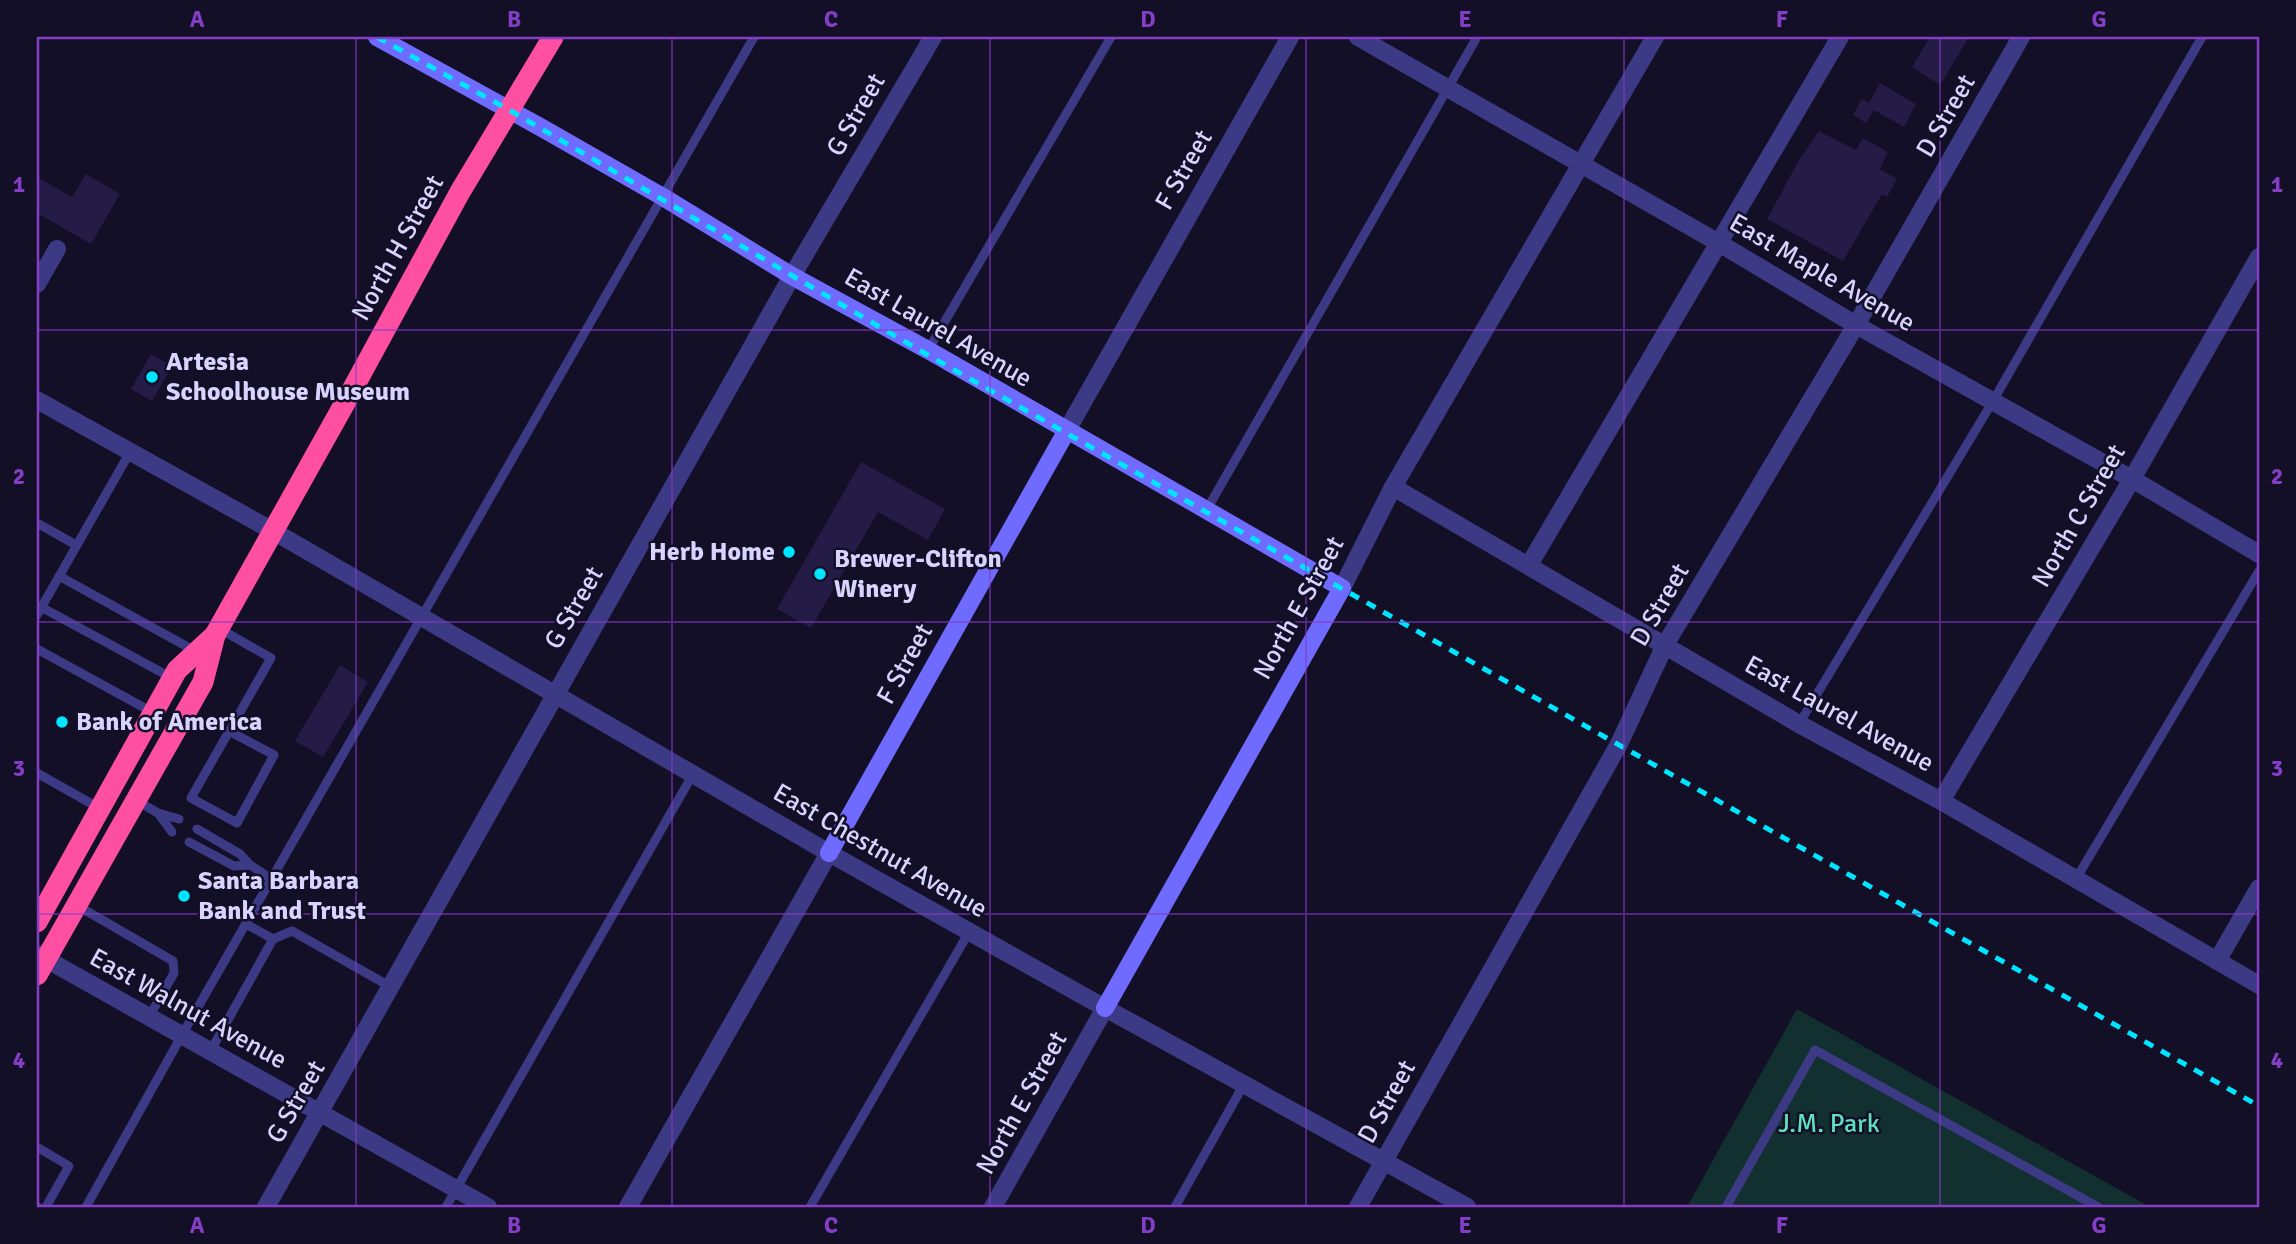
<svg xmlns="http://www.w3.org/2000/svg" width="2296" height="1244" viewBox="0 0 2296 1244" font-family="Signika,sans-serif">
  <rect width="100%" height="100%" fill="#130f26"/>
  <polygon fill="#12302f" points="1797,1009 2150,1207 1687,1207"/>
  <g fill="#241b47">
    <polygon points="1930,37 1969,37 1940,85 1912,67"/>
    <polygon points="1880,83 1916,104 1904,127 1874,110 1866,123 1853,115 1862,99 1869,103"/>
    <polygon points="1819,131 1856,150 1863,138 1888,152 1880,169 1897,179 1887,197 1882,194 1843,261 1767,219 1799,160"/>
    <polygon points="86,174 120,194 91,244 37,213 37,177 72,197"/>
    <polygon points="151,354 172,366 152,401 131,389"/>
    <polygon points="861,462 945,509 928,540 878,512 811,628 777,609"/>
    <polygon points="340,665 368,682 323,757 295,741"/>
  </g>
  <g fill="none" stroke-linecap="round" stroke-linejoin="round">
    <g stroke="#3d3a85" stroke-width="9">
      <polyline points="927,352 1111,37"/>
      <polyline points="1206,511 1477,37"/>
      <polyline points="37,523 76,545"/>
      <polyline points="59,576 195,651"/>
      <polyline points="41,607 172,678"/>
      <polyline points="37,615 130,452"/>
      <polyline points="220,629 271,658 191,798 237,823 274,755 229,731"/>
      <polyline points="37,649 152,712"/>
      <polyline points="1799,724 1993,401 2202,37"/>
      <polyline points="37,773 99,808"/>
      <polyline points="137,801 158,813 179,819"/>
      <polyline points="158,813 172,832"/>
      <polyline points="197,829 240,854 250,865 272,879"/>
      <polyline points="189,842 234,866 250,865"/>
      <polyline points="2076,879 2259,571"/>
      <polyline points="78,906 173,961 174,973 149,1017"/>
      <polyline points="273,939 292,931 391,987"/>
      <polyline points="210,1052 273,939 246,924"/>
      <polyline points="37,1147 69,1166 46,1207"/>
      <polyline points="37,1207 38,1207"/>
      <polyline points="86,1207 182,1035 754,37"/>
      <polyline points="446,1207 693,774"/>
      <polyline points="810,1207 969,932"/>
      <polyline points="1175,1207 1244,1084"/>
      <polyline points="1726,1207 1815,1050 2098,1207"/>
    </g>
    <g stroke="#3d3a85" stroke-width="18">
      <polyline points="1358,37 1719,243 1856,325 2132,479 2259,554"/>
      <polyline points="37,284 57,249"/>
      <polyline points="37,400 273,531 829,853 1105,1008 1467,1207"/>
      <polyline points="1066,432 1290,37"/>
      <polyline points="1393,487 1799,724 1941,801 2259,985"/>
      <polyline points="1529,565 1840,37"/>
      <polyline points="1342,588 1393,487 1655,37"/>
      <polyline points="1941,801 2132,479 2259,257"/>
      <polyline points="37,954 488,1207"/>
      <polyline points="2217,961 2259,888"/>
      <polyline points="266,1207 792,276 933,37"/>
      <polyline points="628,1207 829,853"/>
      <polyline points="993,1207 1105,1008"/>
      <polyline points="1358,1207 1619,744 1665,645 1856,325 2021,37"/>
    </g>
    <g stroke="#6f6bff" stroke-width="18">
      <polyline points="377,37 542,128 663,197 792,276 928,350 1342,588 1105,1008"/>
      <polyline points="829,853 1066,432"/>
    </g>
    <g stroke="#ff4fa3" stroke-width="21">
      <polyline points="37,922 177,670 215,635"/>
      <polyline points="37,975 203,682 215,635 351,392 460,192 553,37"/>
    </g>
    <polyline stroke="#00e5ff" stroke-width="5" stroke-dasharray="10 9" stroke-linecap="butt" points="377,37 511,111 926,354 2259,1106"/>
  </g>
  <path fill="none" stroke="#843dc5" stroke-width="2" stroke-opacity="0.55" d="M356,37V1207M672,37V1207M990,37V1207M1306,37V1207M1624,37V1207M1940,37V1207M37,330H2259M37,622H2259M37,914H2259"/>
  <g fill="#00e5ff" stroke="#130f26" stroke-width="2.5">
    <circle cx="152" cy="377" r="7"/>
    <circle cx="789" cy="552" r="7"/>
    <circle cx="820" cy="574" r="7"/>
    <circle cx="62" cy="722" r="7"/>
    <circle cx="184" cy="896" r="7"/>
  </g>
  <g text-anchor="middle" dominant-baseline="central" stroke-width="5" stroke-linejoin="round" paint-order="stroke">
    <g font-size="26" fill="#d9d4ff" stroke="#130f26">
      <text transform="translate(856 115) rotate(-60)">G Street</text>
      <text transform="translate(1946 116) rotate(-60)">D Street</text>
      <text transform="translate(1184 170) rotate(-60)">F Street</text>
      <text transform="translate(398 248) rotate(-61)">North H Street</text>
      <text transform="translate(1822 273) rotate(30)">East Maple Avenue</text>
      <text transform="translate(938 328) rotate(30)">East Laurel Avenue</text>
      <text transform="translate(2079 516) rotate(-60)">North C Street</text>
      <text transform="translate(1660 605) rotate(-60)">D Street</text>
      <text transform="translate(574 608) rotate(-60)">G Street</text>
      <text transform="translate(1299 608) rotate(-61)">North E Street</text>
      <text transform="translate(905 664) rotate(-61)">F Street</text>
      <text transform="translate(1839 714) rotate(29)">East Laurel Avenue</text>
      <text transform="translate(880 851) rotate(30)">East Chestnut Avenue</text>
      <text transform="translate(188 1009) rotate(29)">East Walnut Avenue</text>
      <text transform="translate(296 1102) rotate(-60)">G Street</text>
      <text transform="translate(1387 1102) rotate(-61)">D Street</text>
      <text transform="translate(1022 1103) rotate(-61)">North E Street</text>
    </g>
    <g font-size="26" font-weight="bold" fill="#d9d4ff" stroke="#130f26" text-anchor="start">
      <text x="166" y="362">Artesia<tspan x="166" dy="30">Schoolhouse Museum</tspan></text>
      <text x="775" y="552" text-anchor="end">Herb Home</text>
      <text x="834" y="559">Brewer-Clifton<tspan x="834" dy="30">Winery</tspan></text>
      <text x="76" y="722">Bank of America</text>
      <text x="198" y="881">Santa Barbara<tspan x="198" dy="30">Bank and Trust</tspan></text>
    </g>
    <g font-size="26" fill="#5fe0c0" stroke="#130f26">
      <text x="1829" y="1124">J.M. Park</text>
    </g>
  </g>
  <rect width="2296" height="1244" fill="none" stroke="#130f26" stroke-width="77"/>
  <rect x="38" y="38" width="2220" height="1168" fill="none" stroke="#843dc5" stroke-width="2.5"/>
  <g font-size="23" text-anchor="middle" font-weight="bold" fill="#843dc5">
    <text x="197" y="27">A</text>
    <text x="514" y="27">B</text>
    <text x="831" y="27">C</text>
    <text x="1148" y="27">D</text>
    <text x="1465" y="27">E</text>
    <text x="1782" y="27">F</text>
    <text x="2099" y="27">G</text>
    <text x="19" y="192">1</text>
    <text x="2277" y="192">1</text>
    <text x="19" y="484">2</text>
    <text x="2277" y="484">2</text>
    <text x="19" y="776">3</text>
    <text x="2277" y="776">3</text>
    <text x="19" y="1068">4</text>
    <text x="2277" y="1068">4</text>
    <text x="197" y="1233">A</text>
    <text x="514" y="1233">B</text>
    <text x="831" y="1233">C</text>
    <text x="1148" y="1233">D</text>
    <text x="1465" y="1233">E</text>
    <text x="1782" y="1233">F</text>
    <text x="2099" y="1233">G</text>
  </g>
</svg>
